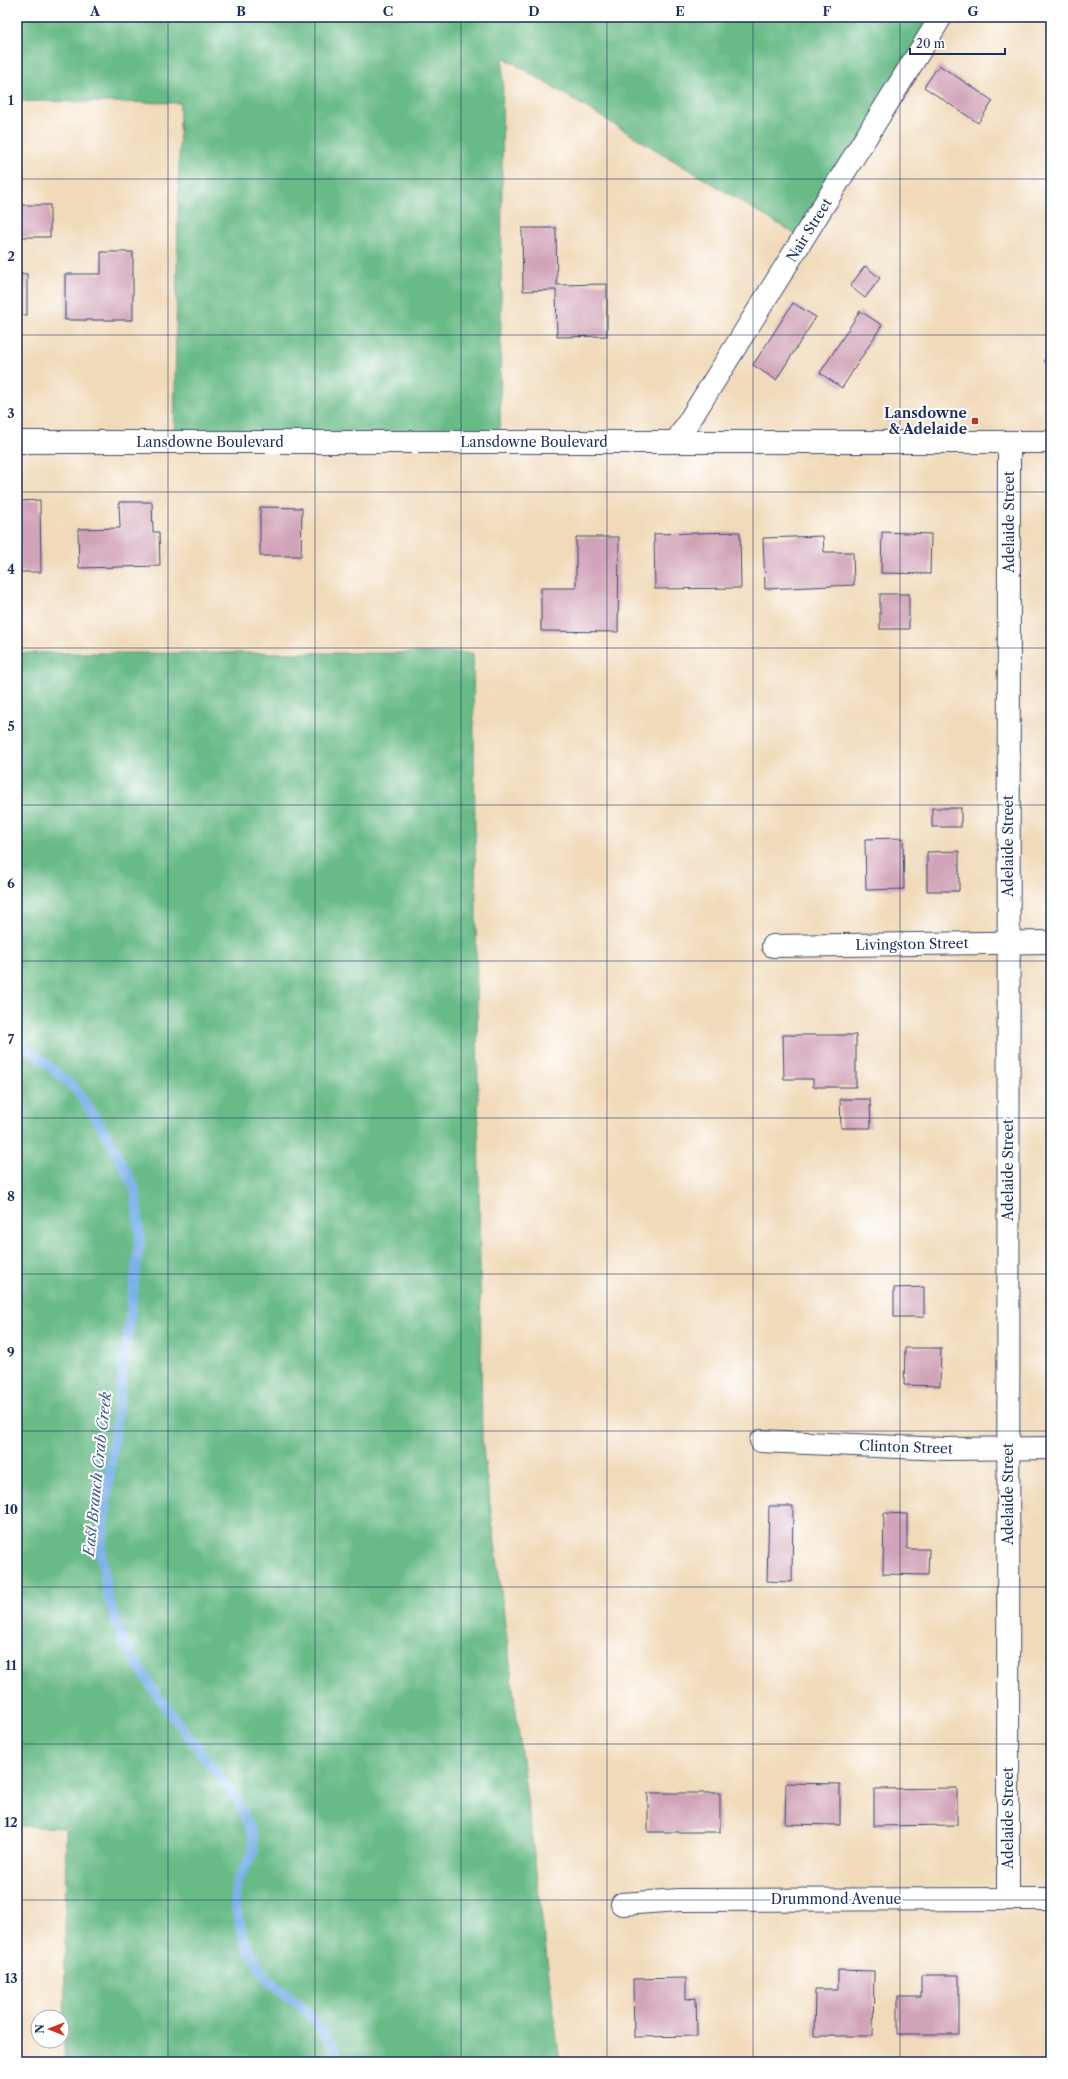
<svg xmlns="http://www.w3.org/2000/svg" width="1068" height="2079" viewBox="0 0 1068 2079" font-family="'Libre Caslon Text',serif">
  <rect width="100%" height="100%" fill="#fff"/>
  <filter id="ink" filterUnits="userSpaceOnUse"><feTurbulence type="fractalNoise" baseFrequency=".025" numOctaves="2"/><feDisplacementMap in="SourceGraphic" scale="8" xChannelSelector="R" yChannelSelector="G"/><feConvolveMatrix kernelMatrix="1 2 1 2 8 2 1 2 1" color-interpolation-filters="sRGB"/></filter>
  <filter id="wash" filterUnits="userSpaceOnUse"><feTurbulence type="fractalNoise" baseFrequency=".012" numOctaves="4" result="noise"/><feDisplacementMap in="SourceGraphic" scale="16" xChannelSelector="R" yChannelSelector="G"/><feGaussianBlur stdDeviation="0.9" result="paint"/><feColorMatrix in="noise" values="0 0 0 0 0 0 0 0 0 0 0 0 0 0 0 0 0 1.4 0 .05"/><feComposite in="paint" operator="in"/></filter>
  <g filter="url(#wash)">
    <rect width="100%" height="100%" fill="#f1daba"/>
    <g fill="#68ba86" stroke="#427472">
      <polygon points="17,17 941,17 803,239 503,57 500,442 174,442 180,103 17,101"/>
      <polygon points="17,653 473,653 482,1440 560,2062 64,2062 66,1828 17,1826"/>
    </g>
    <g fill="none" stroke-linecap="round" stroke-linejoin="round">
      <polyline stroke="#7cb1ea" stroke-width="10" points="17,1043 29,1049 76,1089 107,1136 135,1188 140,1238 107,1494 101,1554 107,1594 122,1639 156,1694 238,1801 253,1836 253,1853 236,1883 235,1904 245,1944 266,1978 306,2011 332,2044 342,2062"/>
    </g>
    <g id="blocks">
      <g fill="#d1a3b8">
        <polygon points="939,65 993,101 978,123 924,87"/>
        <rect x="21" y="205" width="29" height="32"/>
        <polygon points="522,228 556,228 557,285 607,284 607,336 557,337 556,290 523,291"/>
        <polygon points="101,252 133,252 133,320 65,320 65,274 101,274"/>
        <polygon points="865,266 880,278 865,298 850,286"/>
        <rect x="17" y="274" width="10" height="41"/>
        <polygon points="793,303 816,317 776,380 753,365"/>
        <polygon points="860,311 882,325 842,388 820,373"/>
        <polygon points="1051,349 1051,365 1044,361"/>
        <polygon points="40,500 41,572 17,572 17,501"/>
        <polygon points="119,502 152,502 153,532 159,532 160,566 79,568 78,529 120,528"/>
        <polygon points="260,507 302,508 301,556 260,556"/>
        <polygon points="740,532 741,588 655,589 654,534"/>
        <polygon points="882,532 931,534 930,574 881,573"/>
        <polygon points="823,536 824,552 853,552 854,585 765,589 763,538"/>
        <polygon points="576,537 619,537 618,632 541,631 541,588 576,588"/>
        <rect x="880" y="594" width="29" height="35"/>
        <rect x="932" y="808" width="29" height="19"/>
        <polygon points="903,838 904,889 866,890 865,839"/>
        <polygon points="959,851 959,891 927,891 927,852"/>
        <polygon points="783,1035 856,1035 856,1087 813,1087 813,1079 784,1079"/>
        <polygon points="840,1099 870,1099 871,1128 841,1128"/>
        <polygon points="924,1287 924,1317 894,1317 894,1288"/>
        <polygon points="905,1348 941,1348 940,1386 904,1385"/>
        <polygon points="769,1506 793,1506 792,1582 767,1581"/>
        <polygon points="884,1513 907,1514 907,1549 929,1549 928,1575 883,1574"/>
        <polygon points="786,1783 840,1784 840,1825 785,1824"/>
        <polygon points="957,1788 957,1825 874,1826 874,1789"/>
        <rect x="648" y="1793" width="72" height="39"/>
        <polygon points="838,1970 874,1971 873,2036 814,2036 815,1989 838,1989"/>
        <polygon points="921,1975 959,1975 959,2034 898,2034 898,1997 921,1997"/>
        <polygon points="686,1978 686,1999 696,1998 697,2036 634,2037 633,1979"/>
      </g>
    </g>
  </g>
  <g filter="url(#ink)">
    <use href="#blocks" fill-opacity="0" stroke="#3b496c" stroke-width="1"/>
    <g fill="none" stroke-linecap="round" stroke-linejoin="round">
      <defs>
        <g id="minor">
          <polyline points="676,442 941,17"/>
          <polyline points="773,946 1051,942"/>
          <polyline points="761,1441 945,1449 1051,1448"/>
          <polyline points="1008,1898 1009,442"/>
          <polyline points="622,1904 679,1900 1051,1899"/>
        </g>
        <polyline id="tertiary" points="17,442 1051,442"/>
      </defs>
      <use href="#minor" stroke="#3b496c" stroke-width="24"/>
      <use href="#tertiary" stroke="#3b496c" stroke-width="24"/>
      <use href="#minor" stroke="#fff" stroke-width="22"/>
      <use href="#tertiary" stroke="#fff" stroke-width="22"/>
    </g>
  </g>
  <path fill="none" stroke="#1b2f5e" stroke-width="1" stroke-opacity="0.55" d="M168,17V2062M315,17V2062M461,17V2062M607,17V2062M753,17V2062M900,17V2062M17,179H1051M17,335H1051M17,492H1051M17,648H1051M17,805H1051M17,961H1051M17,1118H1051M17,1274H1051M17,1431H1051M17,1587H1051M17,1744H1051M17,1900H1051"/>
  <rect fill="#c8321e" stroke="#fff" stroke-width="1.5" x="971" y="417" width="8" height="8" rx="2"/>
  <g text-anchor="middle" dominant-baseline="central" stroke-width="4" stroke-linejoin="round" paint-order="stroke">
    <g font-size="14" fill="#1b2f5e" stroke="#fff">
      <text transform="translate(809 230) rotate(-58)">Nair Street</text>
      <text x="210" y="442">Lansdowne Boulevard</text>
      <text x="534" y="442">Lansdowne Boulevard</text>
      <text transform="translate(1009 522) rotate(-90)">Adelaide Street</text>
      <text transform="translate(1008 846) rotate(-90)">Adelaide Street</text>
      <text transform="translate(912 944) rotate(-1)">Livingston Street</text>
      <text transform="translate(1008 1170) rotate(-90)">Adelaide Street</text>
      <text transform="translate(906 1447) rotate(2)">Clinton Street</text>
      <text transform="translate(1008 1494) rotate(-90)">Adelaide Street</text>
      <text transform="translate(1008 1818) rotate(-90)">Adelaide Street</text>
      <text x="836" y="1899">Drummond Avenue</text>
    </g>
    <g font-size="14" font-weight="bold" fill="#1b2f5e" stroke="#fff" text-anchor="end">
      <text x="967" y="413">Lansdowne<tspan x="967" dy="16">&amp; Adelaide</tspan></text>
    </g>
    <g font-size="15" font-style="italic" fill="#3d5c8f" stroke="#fff">
      <text transform="translate(97 1474) rotate(-84)">East Branch Crab Creek</text>
    </g>
  </g>
  <rect width="1068" height="2079" fill="none" stroke="#fff" stroke-width="44"/>
  <g transform="translate(50 2029) rotate(270)"><circle r="19" fill="#ffffff" stroke="#a4acbf"/>
  <path d="M0-3L7 15L0 10L-7 15Z" fill="#c8321e"/>
  <text y="-6" font-size="11" font-weight="bold" text-anchor="middle" fill="#1b2f5e">N</text>
  </g>
  <path d="M910 48v6h95v-6" fill="none" stroke="#1b2f5e" stroke-width="2"/>
  <text x="916" y="48" font-size="12" fill="#1b2f5e" stroke="#ffffff" stroke-width="3" paint-order="stroke">20 m</text>
  <rect x="22" y="22" width="1024" height="2035" fill="none" stroke="#1b2f5e" stroke-width="1.5"/>
  <g font-size="13" text-anchor="middle" font-weight="bold" fill="#1b2f5e">
    <text x="95" y="16">A</text>
    <text x="241" y="16">B</text>
    <text x="388" y="16">C</text>
    <text x="534" y="16">D</text>
    <text x="680" y="16">E</text>
    <text x="827" y="16">F</text>
    <text x="973" y="16">G</text>
    <text x="11" y="105">1</text>
    <text x="11" y="261">2</text>
    <text x="11" y="418">3</text>
    <text x="11" y="574">4</text>
    <text x="11" y="731">5</text>
    <text x="11" y="888">6</text>
    <text x="11" y="1044">7</text>
    <text x="11" y="1201">8</text>
    <text x="11" y="1357">9</text>
    <text x="11" y="1514">10</text>
    <text x="11" y="1670">11</text>
    <text x="11" y="1827">12</text>
    <text x="11" y="1983">13</text>
  </g>
</svg>
